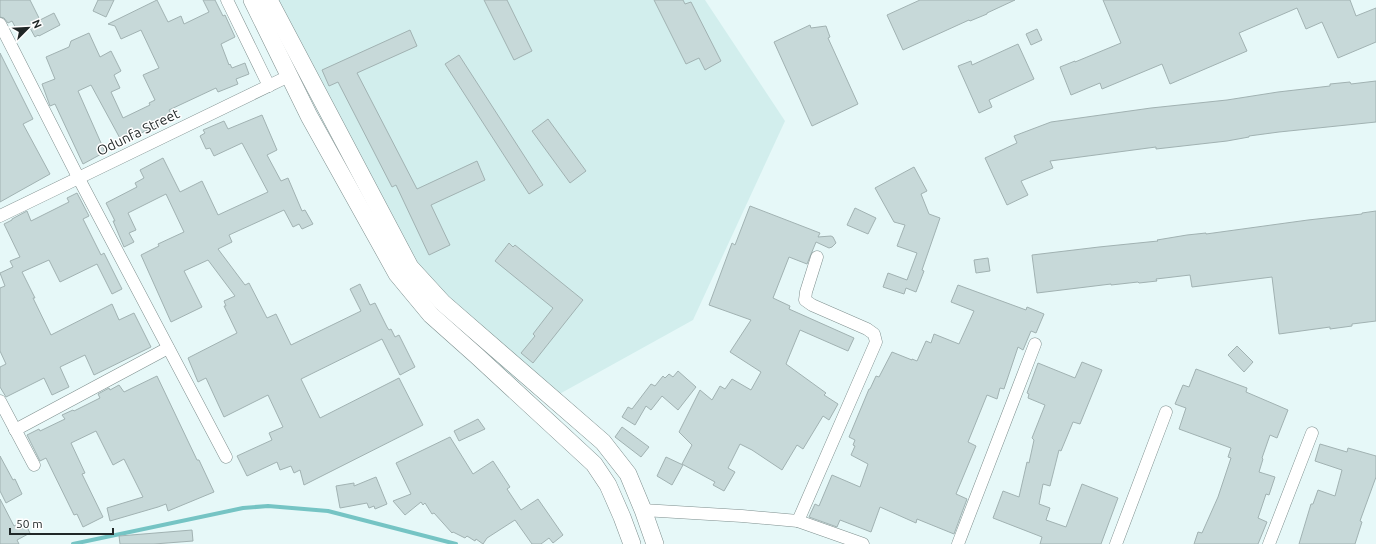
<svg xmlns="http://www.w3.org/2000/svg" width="1376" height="544" viewBox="0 0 1376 544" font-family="Ubuntu,sans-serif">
  <rect width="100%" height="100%" fill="#e6f8f8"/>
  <polygon fill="#d2eeed" points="263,0 705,0 785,121 693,320 545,402 438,316 397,256 321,118"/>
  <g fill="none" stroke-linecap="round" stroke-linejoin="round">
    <polyline stroke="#75c4c4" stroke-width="4" points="73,544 243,508 268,506 328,511 456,544"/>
  </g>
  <g fill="#c7d9d9" stroke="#a1b2b2">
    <polygon points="0,0 30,0 40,20 54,13 60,25 39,36 38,35 35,37 30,28 19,34 12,21 8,23 4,18 0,17"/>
    <polygon points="98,0 114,0 106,17 93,11"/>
    <polygon points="157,0 168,22 181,16 184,24 209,12 203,0 215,0 223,16 225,15 235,37 221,44 229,65 230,64 232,68 245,63 249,74 236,79 238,84 218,92 216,88 169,110 173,118 122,142 91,85 78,91 105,152 83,164 55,104 50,106 42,84 55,79 46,57 69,47 71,41 89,33 100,57 111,51 121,71 114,75 120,88 111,92 123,118 150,105 149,103 155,100 143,75 159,68 141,30 121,39 115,26 108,24"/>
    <polygon points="484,0 507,0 532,51 514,60"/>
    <polygon points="654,0 683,0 685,4 691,2 721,61 705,70 699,58 686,64"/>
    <polygon points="920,0 1015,0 987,13 987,14 970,21 969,20 903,50 887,15"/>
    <polygon points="1103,0 1350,0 1356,16 1376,8 1376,42 1338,58 1322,22 1306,29 1297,8 1239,33 1247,51 1170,84 1162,64 1102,89 1100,83 1071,95 1060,67 1075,61 1075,62 1121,43"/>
    <polygon points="810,25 811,28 826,26 830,37 828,38 858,104 812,126 774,42"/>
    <polygon points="1037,29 1042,40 1031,45 1026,34"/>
    <polygon points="410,30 417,46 357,73 417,189 477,161 485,180 431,205 450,245 429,255 396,185 392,187 338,82 329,86 322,70"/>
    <polygon points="1018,44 1034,79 989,100 992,107 979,113 958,66 971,61 972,65"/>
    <polygon points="0,53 33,119 23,124 50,174 0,202"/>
    <polygon points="459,55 543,185 529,194 445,64"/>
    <polygon points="1376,81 1376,122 1279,132 1249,136 1249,137 1227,141 1156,149 1156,147 1050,161 1053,168 1021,181 1028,195 1007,205 985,158 1017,143 1014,136 1051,122 1151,108 1227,100 1278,92 1330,86 1330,84 1350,82 1351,84"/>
    <polygon points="262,115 277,150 267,155 281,181 288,178 302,211 305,210 313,224 302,229 299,224 293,227 284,210 229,235 232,242 218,249 245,285 249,283 267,318 276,314 291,345 361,311 350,289 360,284 370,305 375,303 387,327 389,330 391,329 395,337 399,335 415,367 400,375 382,339 301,379 320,418 399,378 423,425 304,485 300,470 294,473 291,466 280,470 277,462 247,476 237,456 272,440 269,433 283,427 268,395 224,417 206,378 198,382 188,358 237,333 224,306 226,306 224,301 235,296 208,260 184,271 202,307 171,322 141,255 159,246 158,244 184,232 166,194 128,213 136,230 129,233 134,242 124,247 113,221 115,221 106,203 137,187 135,183 144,178 140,170 163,158 180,192 202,181 218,215 268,192 242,143 214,156 210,148 206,149 200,136 205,133 203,130 224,121 228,129"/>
    <polygon points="548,119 586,171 570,183 532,131"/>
    <polygon points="914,167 927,191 921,194 929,214 940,218 922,270 924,271 916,292 906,288 904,294 883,287 888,273 907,280 917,253 897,246 905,225 894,222 875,188"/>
    <polygon points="77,193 89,216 83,219 101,255 104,253 122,289 112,294 97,264 60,282 49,260 22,272 35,298 33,298 51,335 112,304 119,320 134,313 151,347 94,375 85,355 60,367 69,387 52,395 44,378 6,397 0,387 0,367 6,364 0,351 0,288 5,286 0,273 13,267 10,261 20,257 4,224 12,220 12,219 27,211 31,221 69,202 67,198"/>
    <polygon points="750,206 820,233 818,237 831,236 833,237 836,243 832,247 829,248 816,242 807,264 789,257 773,298 790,306 789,309 854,338 848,351 800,330 786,364 826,393 824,395 838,404 829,420 823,416 803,449 797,445 782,470 752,450 740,444 728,468 735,472 724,491 713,485 715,482 682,464 692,445 679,432 700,390 712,400 720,386 725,389 732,379 751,390 761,372 730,352 751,320 709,305 732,243 735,245"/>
    <polygon points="855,208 876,218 868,234 847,225"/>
    <polygon points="1376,211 1376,321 1352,324 1352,326 1330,329 1330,327 1279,334 1272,277 1192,287 1190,275 1156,279 1157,281 1139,283 1138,282 1111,285 1111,284 1037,293 1032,255 1099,247 1158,241 1157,240 1187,235 1206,233 1206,234 1308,220 1362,214 1362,213"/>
    <polygon points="509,243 513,247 515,245 583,300 533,363 521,353 535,336 533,334 553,308 495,261"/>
    <polygon points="988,258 990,271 976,273 974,260"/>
    <polygon points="958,285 1026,310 1027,307 1044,314 1036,333 1031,331 1023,350 1018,347 1004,389 1000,388 997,399 987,395 968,442 976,446 956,494 967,499 954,534 917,519 916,523 880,507 871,532 840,520 837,527 809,517 815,504 819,506 832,475 860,487 868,464 851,455 855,446 853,445 855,440 849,437 869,389 870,389 876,376 879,377 892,352 912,360 912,359 917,361 926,341 931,343 934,334 959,344 974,311 951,302"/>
    <polygon points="1237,346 1253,362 1244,372 1228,355"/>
    <polygon points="1082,362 1102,370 1080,424 1073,422 1061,451 1059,450 1050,486 1043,484 1039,504 1050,508 1046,520 1066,527 1082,484 1118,498 1101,544 1040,544 1042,537 993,518 1003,491 1019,497 1027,462 1029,463 1034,440 1032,438 1045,405 1028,398 1029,394 1027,393 1038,363 1075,378"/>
    <polygon points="1196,369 1247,388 1246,392 1288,410 1277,438 1270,435 1262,458 1263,459 1259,472 1275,477 1269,495 1266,494 1258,518 1267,522 1258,544 1194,544 1198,532 1202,533 1218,497 1231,458 1228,457 1231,448 1179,429 1186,408 1175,404 1183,385 1189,387"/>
    <polygon points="678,371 696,387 678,410 662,396 651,410 646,406 635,425 622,417 628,407 632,409 651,384 655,386 663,376 665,378 669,374 673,377"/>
    <polygon points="157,376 197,460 199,460 214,492 168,511 166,504 158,507 110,521 107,508 143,497 124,459 113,465 96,431 71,443 85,473 82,474 103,517 83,527 77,514 74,515 46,458 40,461 27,435 39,429 40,431 65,419 62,415 73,410 74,411 100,398 98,394 109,388 110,390 119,385 124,392"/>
    <polygon points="478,419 485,429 459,441 454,431"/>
    <polygon points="622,427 649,447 641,457 615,437"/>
    <polygon points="450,437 473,474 493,461 510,487 507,489 521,510 538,499 563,535 553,543 549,538 541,544 532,544 515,520 487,538 483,544 476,539 475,541 467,536 465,538 453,532 452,533 434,513 432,514 425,503 423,505 421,502 405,515 393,501 411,494 396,463"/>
    <polygon points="1320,444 1347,452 1348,448 1376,456 1376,477 1360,521 1362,522 1355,544 1299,544 1311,504 1313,504 1318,490 1335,496 1342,470 1315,461"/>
    <polygon points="0,456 13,480 15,479 22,494 6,503 0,491"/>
    <polygon points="666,457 683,465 672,485 657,476"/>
    <polygon points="376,477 387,504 375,509 374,506 369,508 367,503 340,508 336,486 354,483 354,486"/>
    <polygon points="0,499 14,526 24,521 30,533 17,540 19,544 0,544"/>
    <polygon points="192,530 193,541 154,544 120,544 119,536"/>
  </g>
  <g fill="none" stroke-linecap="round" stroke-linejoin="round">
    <defs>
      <g id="street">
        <polyline points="227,0 269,86"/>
        <polyline points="0,24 78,177 226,457"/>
        <polyline points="0,216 289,76"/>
        <polyline points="0,401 34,465"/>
        <polyline points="15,430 168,348"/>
        <polyline points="643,510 742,516 798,521 863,544"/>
        <polyline points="798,521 876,342 874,334 867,329 812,305 805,300 806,292 817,257"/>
        <polyline points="958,544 1035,344"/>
        <polyline points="1116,544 1166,412"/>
        <polyline points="1269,544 1312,433"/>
      </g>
      <g id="secondary">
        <polyline points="252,0 309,116 397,274 431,315 477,356 594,464 608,485 622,517 632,544"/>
        <polyline points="269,0 410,267 443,303 603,442 628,474 643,510 655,544"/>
      </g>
    </defs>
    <use href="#street" stroke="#7e8f8e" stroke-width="13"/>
    <use href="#secondary" stroke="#7e8f8e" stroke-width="18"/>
    <use href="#street" stroke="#fff" stroke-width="12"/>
    <use href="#secondary" stroke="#fff" stroke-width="17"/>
  </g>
  <g text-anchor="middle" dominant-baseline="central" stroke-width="3" stroke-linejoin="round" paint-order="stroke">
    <g font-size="14" fill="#202727" stroke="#fff">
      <text transform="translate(138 132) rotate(-26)">Odunfa Street</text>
    </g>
  </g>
  <g transform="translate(28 28) rotate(66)" stroke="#ffffff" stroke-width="3" paint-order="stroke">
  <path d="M0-3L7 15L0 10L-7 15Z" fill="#202727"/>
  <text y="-6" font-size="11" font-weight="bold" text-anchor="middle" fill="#202727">N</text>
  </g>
  <path d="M10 528v6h103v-6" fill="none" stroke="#202727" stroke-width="2"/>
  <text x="16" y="528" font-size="12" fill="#202727" stroke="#ffffff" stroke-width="3" paint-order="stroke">50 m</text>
</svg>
